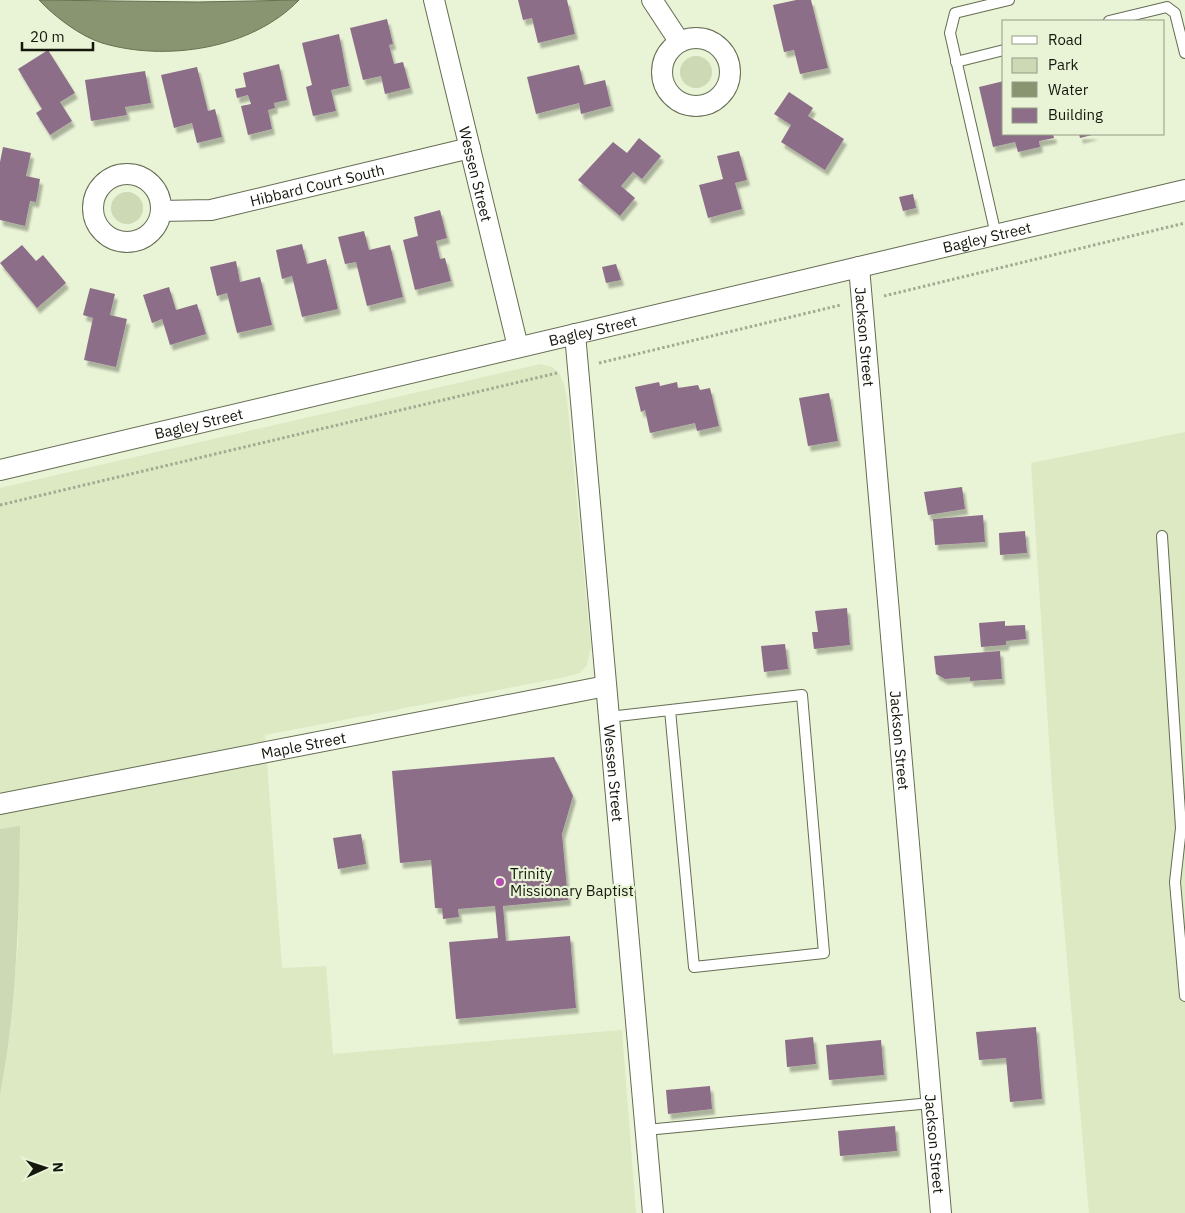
<svg xmlns="http://www.w3.org/2000/svg" width="1185" height="1213" viewBox="0 0 1185 1213" font-family="'IBM Plex Sans',sans-serif">
  <defs>
    <filter id="shadow"><feDropShadow dx="3" dy="5.5" stdDeviation="1" flood-color="#0004"/></filter>
  </defs>
  <rect width="100%" height="100%" fill="#e9f3d5"/>
  <g fill="#dce9c3">
    <polygon points="541,364 552,367 559,373 564,384 567,399 591,647 587,665 580,673 565,677 265,735 282,968 326,966 333,1054 622,1030 636,1213 0,1213 0,1095 5,1068 18,945 20,827 0,829 0,488"/>
    <polygon points="1185,432 1185,1213 1089,1213 1052,787 1031,463"/>
  </g>
  <g fill="#cdd8b5">
    <circle cx="696" cy="72" r="16"/>
    <circle cx="127" cy="208" r="16"/>
    <path d="M20,826C19,916 17,1006 0,1095V829Z"/>
  </g>
  <path fill="#899570" stroke="#666f52" d="M39,0L198,2L299,0C252,49 166,62 102,43C80,36 55,17 39,0Z"/>
  <g fill="#8c6e89" filter="url(#shadow)">
    <polygon points="518,0 567,0 575,34 538,43 532,18 523,20"/>
    <polygon points="796,0 811,0 828,68 800,74 794,50 784,52 773,5"/>
    <polygon points="387,19 393,44 389,45 394,64 403,62 410,88 385,94 381,76 363,80 350,28"/>
    <polygon points="339,34 349,86 331,90 336,111 313,116 306,87 312,85 302,43"/>
    <polygon points="48,50 75,93 60,102 72,121 50,135 36,113 42,109 18,69"/>
    <polygon points="279,64 287,100 274,103 275,108 268,110 272,129 248,135 241,106 251,104 248,95 237,98 235,89 246,87 243,73"/>
    <polygon points="579,65 584,85 605,80 611,106 581,114 579,103 536,114 527,77"/>
    <polygon points="197,67 208,111 215,109 222,137 197,143 192,123 174,128 161,75"/>
    <polygon points="145,71 151,103 125,107 127,115 91,121 85,80"/>
    <polygon points="1004,81 1004,134 1053,134 1054,138 1039,141 1040,147 1018,152 1015,142 993,147 979,87"/>
    <polygon points="789,92 813,108 808,116 844,139 825,170 781,142 791,125 774,114"/>
    <polygon points="1079,134 1096,134 1080,138"/>
    <polygon points="639,138 661,156 642,179 633,172 621,186 635,198 620,216 578,180 613,142 627,153"/>
    <polygon points="3,147 31,153 26,176 40,179 36,202 30,201 25,226 0,220 0,162"/>
    <polygon points="739,151 747,180 735,183 742,209 708,218 699,185 723,179 717,156"/>
    <polygon points="913,194 916,208 903,211 899,197"/>
    <polygon points="440,210 447,238 436,241 440,259 445,258 451,281 415,290 403,240 418,236 414,217"/>
    <polygon points="364,231 369,250 390,245 403,297 367,306 356,262 345,264 338,237"/>
    <polygon points="302,244 307,264 326,259 338,309 302,317 292,276 282,279 276,250"/>
    <polygon points="22,245 36,261 43,255 66,283 37,308 0,263"/>
    <polygon points="236,261 240,282 260,277 272,325 237,333 227,293 217,296 210,267"/>
    <polygon points="616,264 621,280 606,283 602,267"/>
    <polygon points="169,287 176,310 197,304 206,334 170,345 162,319 152,323 143,295"/>
    <polygon points="90,288 115,294 110,315 127,319 116,367 84,360 93,318 83,315"/>
    <polygon points="659,382 660,386 677,382 678,388 698,385 700,390 710,388 719,426 697,431 695,423 650,433 645,410 641,412 635,387"/>
    <polygon points="829,393 838,441 808,446 799,398"/>
    <polygon points="962,487 965,509 928,515 924,492"/>
    <polygon points="983,515 985,542 935,545 933,519"/>
    <polygon points="1025,531 1027,553 1000,555 999,533"/>
    <polygon points="847,608 850,645 814,649 812,632 818,632 815,611"/>
    <polygon points="1005,621 1005,626 1025,625 1026,639 1006,641 1006,645 981,647 979,623"/>
    <polygon points="785,644 788,669 764,672 761,646"/>
    <polygon points="1000,651 1002,679 970,681 970,677 945,679 936,674 934,656"/>
    <polygon points="554,757 573,796 562,834 568,900 503,906 506,941 570,936 576,1008 456,1019 449,942 498,938 495,906 458,909 459,917 443,919 442,908 435,908 431,860 400,863 392,771"/>
    <polygon points="361,834 366,864 338,869 333,838"/>
    <polygon points="1036,1027 1042,1099 1010,1102 1006,1058 979,1060 976,1032"/>
    <polygon points="813,1037 816,1064 787,1067 785,1040"/>
    <polygon points="881,1040 884,1075 829,1080 826,1045"/>
    <polygon points="710,1086 712,1109 668,1114 666,1090"/>
    <polygon points="895,1126 897,1151 840,1156 838,1131"/>
  </g>
  <g fill="none" stroke-linecap="round" stroke-linejoin="round">
    <defs>
      <g id="service">
        <polyline points="1109,21 1167,7 1175,13 1185,53"/>
        <polyline points="956,62 1004,50"/>
        <polyline points="996,235 950,33 955,13 1009,0"/>
        <polyline points="1162,536 1181,828 1175,882 1185,996"/>
        <polyline points="609,717 802,695 824,953 694,967 670,710"/>
        <polyline points="646,1130 931,1103"/>
      </g>
      <g id="minor">
        <path id="s1" d="M434,0L518,347"/>
        <polyline points="652,0 679,41"/>
        <circle cx="696" cy="72" r="34"/>
        <circle cx="127" cy="208" r="34"/>
        <path id="s2" d="M161,211L211,210L470,148"/>
        <path id="s3" d="M859,267L941,1213"/>
        <path id="s4" d="M575,334L653,1213"/>
        <path id="s5" d="M0,470L1185,190"/>
        <path id="s6" d="M0,804L606,686"/>
      </g>
    </defs>
    <use href="#service" stroke="#656d53" stroke-width="12"/>
    <use href="#minor" stroke="#656d53" stroke-width="22"/>
    <g stroke="#a3aa93" stroke-width="3" stroke-dasharray="2.5 2.5" stroke-linecap="butt">
      <polyline points="884,296 1185,223"/>
      <polyline points="599,363 841,305"/>
      <polyline points="0,505 557,373"/>
    </g>
    <use href="#service" stroke="#fff" stroke-width="10"/>
    <use href="#minor" stroke="#fff" stroke-width="20"/>
  </g>
  <circle fill="#b64db0" stroke="#e9f3d5" stroke-width="2" cx="500" cy="882" r="5"/>
  <g text-anchor="middle" dominant-baseline="central" stroke-width="4.5" stroke-linejoin="round" paint-order="stroke">
    <g font-size="15" fill="#14170c" stroke="#e9f3d5">
      <text stroke="none"><textPath href="#s1" startOffset="179">Wessen Street</textPath></text>
      <text stroke="none"><textPath href="#s2" startOffset="159">Hibbard Court South</textPath></text>
      <text stroke="none"><textPath href="#s5" startOffset="1014">Bagley Street</textPath></text>
      <text stroke="none"><textPath href="#s5" startOffset="609">Bagley Street</textPath></text>
      <text stroke="none"><textPath href="#s3" startOffset="70">Jackson Street</textPath></text>
      <text stroke="none"><textPath href="#s5" startOffset="204">Bagley Street</textPath></text>
      <text stroke="none"><textPath href="#s3" startOffset="475">Jackson Street</textPath></text>
      <text stroke="none"><textPath href="#s6" startOffset="309">Maple Street</textPath></text>
      <text stroke="none"><textPath href="#s4" startOffset="441">Wessen Street</textPath></text>
      <text stroke="none"><textPath href="#s3" startOffset="880">Jackson Street</textPath></text>
    </g>
    <g font-size="15" fill="#14170c" stroke="#e9f3d5" text-anchor="start">
      <text x="510" y="873">Trinity<tspan x="510" dy="17">Missionary Baptist</tspan></text>
    </g>
  </g>
  <rect x="1002" y="20" width="162" height="115" fill="#e9f3d5" stroke="#949b85"/>
  <rect x="1012" y="36" width="25" height="8" fill="#ffffff" stroke="#949b85"/>
  <text x="1048" y="45" font-size="15" fill="#14170c">Road</text>
  <rect x="1012" y="58" width="25" height="15" fill="#cdd8b5" stroke="#949b85"/>
  <text x="1048" y="70" font-size="15" fill="#14170c">Park</text>
  <rect x="1012" y="82" width="25" height="15" fill="#899570" stroke="#949b85"/>
  <text x="1048" y="95" font-size="15" fill="#14170c">Water</text>
  <rect x="1012" y="108" width="25" height="15" fill="#8c6e89" stroke="#949b85"/>
  <text x="1048" y="120" font-size="15" fill="#14170c">Building</text>
  <g transform="translate(45 1168) rotate(87)" stroke="#e9f3d5" stroke-width="4" paint-order="stroke">
  <path d="M0-4L9 19L0 12L-9 19Z" fill="#14170c"/>
  <text y="-8" font-size="14" font-weight="bold" text-anchor="middle" fill="#14170c">N</text>
  </g>
  <path d="M22 42v8h71v-8" fill="none" stroke="#14170c" stroke-width="2.5"/>
  <text x="30" y="42" font-size="15" fill="#14170c" stroke="#e9f3d5" stroke-width="4" paint-order="stroke">20 m</text>
</svg>
